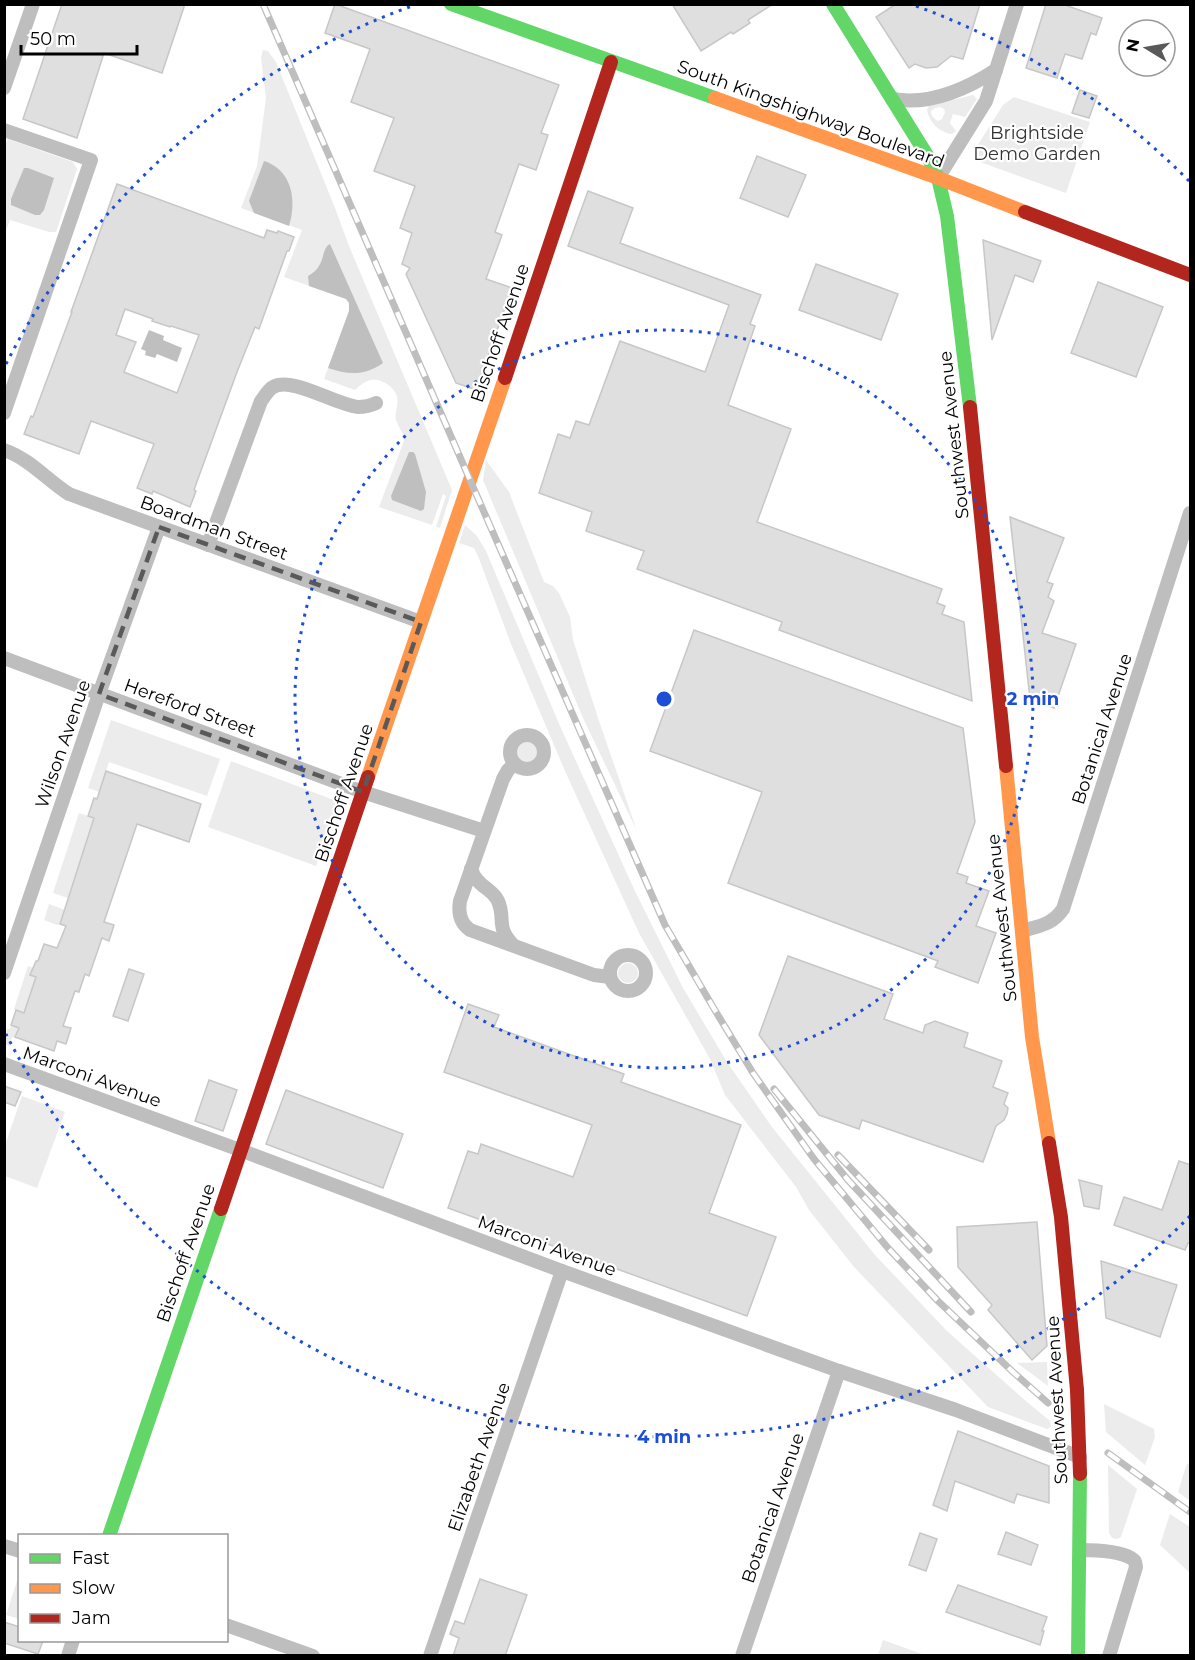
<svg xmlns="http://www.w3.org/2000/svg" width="1195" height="1660" viewBox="0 0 1195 1660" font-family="Montserrat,sans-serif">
  <rect width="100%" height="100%" fill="#fff"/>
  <g fill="#ececec" fill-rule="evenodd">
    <path d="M263,50L268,51L276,62L335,208L349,246L452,490L440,528L436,527L446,496L443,494L432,525L379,507L405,438C402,432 398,426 396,420C394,413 399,405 397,397C395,387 381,378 371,380C365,381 359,386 355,390L324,379L349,311V303L346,299L284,277L302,230L241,208L257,166L266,98L261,58Z"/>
    <path d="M973,95L977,99L965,117L953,114L950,123L956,131L952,134C940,133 929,122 927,110L929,106ZM940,107L944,109L945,112L942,119L938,121C934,119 931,115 931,111L935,108Z"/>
    <polygon points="1014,97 1090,122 1066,193 980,162 974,155 974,151 1003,105"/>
    <polygon points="8,139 73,162 77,169 56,232 49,232 10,220 5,233 4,146"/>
    <polygon points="486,460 509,492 544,582 553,586 559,593 570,617 573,640 599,721 637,831 583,718 483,480"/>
    <polygon points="465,525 477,536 486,551 560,726 634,889 683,988 727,1062 772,1127 875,1255 947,1331 1027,1402 1050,1421 1051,1427 1047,1429 988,1407 854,1267 809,1210 796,1187 725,1095 710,1059 639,933 565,771 511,644 478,556 474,548 459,543"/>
    <polygon points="111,720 220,759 207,796 109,762 99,792 88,788"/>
    <circle cx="527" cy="752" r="10"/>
    <polygon points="231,761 334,800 338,803 316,866 208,827"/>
    <polygon points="79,813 94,818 68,898 53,893"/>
    <polygon points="49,904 65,910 60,924 57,925 44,920"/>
    <circle cx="628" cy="973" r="10"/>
    <polygon points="28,966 33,968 31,975 36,977 24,1013 14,1009"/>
    <polygon points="11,1025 19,1028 15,1037 12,1037 9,1046 5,1044 5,1036 7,1029 10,1029"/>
    <polygon points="22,1096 65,1112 37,1188 5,1176 5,1145"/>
    <polygon points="1047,1362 1048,1386 1017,1363"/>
    <polygon points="1104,1404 1154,1429 1155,1437 1145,1465 1106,1432"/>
    <polygon points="1187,1463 1190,1466 1190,1501 1178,1492"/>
    <polygon points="1108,1465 1137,1489 1121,1537 1117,1539 1112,1538 1109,1533"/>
    <polygon points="1170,1514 1190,1527 1190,1573 1160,1545"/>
    <polygon points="19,1575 19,1619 6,1615"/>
    <polygon points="883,1640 925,1655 878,1655"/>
  </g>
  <g fill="#bfbfbf">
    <path d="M264,161C292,170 297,200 289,226L254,213L249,201Z"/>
    <polygon points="24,168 28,168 54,178 44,210 40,215 35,215 11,205 11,199"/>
    <path d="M330,244L383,363C365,376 348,375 328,368L349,311V303L346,299L309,286L308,276C327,266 320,249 330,244Z"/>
    <polygon points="149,330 164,336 163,340 182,348 177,362 157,354 155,358 145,355 146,351 141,349"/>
    <polygon points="409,452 413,452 415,454 426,492 424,509 421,511 392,500 391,496"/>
  </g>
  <g fill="#dfdfdf" stroke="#c7c7c7" stroke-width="1.5" fill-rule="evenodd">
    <polygon points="62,4 185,4 162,73 104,53 77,138 23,119"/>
    <polygon points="335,4 559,85 541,133 548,135 536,170 519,164 495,232 502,235 486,279 512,288 476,390 456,383 406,274 410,268 402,264 412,233 400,228 415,186 374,171 394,118 351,102 370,49 325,33"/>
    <polygon points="672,4 773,4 748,20 750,23 733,34 731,32 701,51"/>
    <polygon points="896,4 980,4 963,59 951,56 937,67 926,68 915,64 909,68 876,17"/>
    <polygon points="1046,4 1062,4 1102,18 1096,35 1091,33 1082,59 1065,54 1057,78 1026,68"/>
    <polygon points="1080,90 1097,96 1089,118 1072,113"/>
    <polygon points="757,156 806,175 788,217 740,198"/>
    <path d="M117,184L264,238L267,230L277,233L278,231L294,237L289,251H287L259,329L255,327L237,372L199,476L194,490L196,491L190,507L153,491L152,494L137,488L154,444L91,421L79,454L24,434L31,416L33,417L72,312H71ZM125,309L153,319L152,321L170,327L171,326L199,335L177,393L124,372L136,342L116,335Z"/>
    <polygon points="588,191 633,208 620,243 761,295 750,324 755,326 728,405 791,429 757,522 942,589 937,603 945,606 942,614 964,622 972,701 779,630 782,622 637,569 644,551 586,531 592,512 539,493 558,434 570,438 576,421 589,425 620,341 705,372 729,305 568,246"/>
    <polygon points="983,240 1041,261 1033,282 1015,275 992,340"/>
    <polygon points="816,264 898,294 881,340 799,310"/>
    <polygon points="1098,282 1163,307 1136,377 1071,353"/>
    <polygon points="1010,517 1064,538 1047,582 1053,584 1048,597 1054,601 1042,633 1076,644 1054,708 1030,699"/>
    <polygon points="694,630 963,728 975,822 957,873 968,877 966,883 989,891 976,926 996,933 978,983 935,967 938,961 728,883 762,792 650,751"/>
    <polygon points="106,771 201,804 189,842 137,824 104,922 114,925 109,941 102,938 89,976 85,974 79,992 75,991 63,1026 71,1028 66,1044 57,1041 54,1051 15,1037 19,1028 11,1025 16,1010 24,1013 36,977 30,975 36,961 38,961 44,944 57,948 66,926 60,924 94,818 88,816 94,798 97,799"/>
    <polygon points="788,956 893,994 884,1019 923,1033 925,1025 935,1021 968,1033 964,1047 1002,1061 993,1087 1008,1093 1004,1104 1008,1108 1007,1114 1004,1120 996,1126 983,1162 862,1120 859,1129 819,1115 759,1035"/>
    <polygon points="129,969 144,974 128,1021 113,1016"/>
    <polygon points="468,1004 499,1015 494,1027 624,1074 621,1082 741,1125 709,1213 776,1237 747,1316 448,1208 468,1151 478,1154 481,1144 573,1177 592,1125 444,1072"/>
    <polygon points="209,1080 237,1090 223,1131 195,1121"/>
    <polygon points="4,1086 21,1092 15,1106 4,1102"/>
    <polygon points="286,1090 403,1134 383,1188 266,1144"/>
    <polygon points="1179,1161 1191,1165 1191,1244 1188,1243 1185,1250 1114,1225 1124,1197 1162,1210"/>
    <polygon points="1079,1180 1102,1186 1099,1209 1084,1206"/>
    <polygon points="1037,1222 1047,1346 1032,1360 988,1310 992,1305 958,1267 957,1227"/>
    <polygon points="1101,1261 1177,1285 1160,1337 1106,1318"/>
    <polygon points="958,1431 1049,1466 1049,1503 1017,1494 1014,1503 955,1481 947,1511 933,1505"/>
    <polygon points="1006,1532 1038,1545 1031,1565 998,1554"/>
    <polygon points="920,1533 937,1539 926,1571 909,1565"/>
    <polygon points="480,1579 527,1595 505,1656 453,1656 459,1638 450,1634 455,1621 464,1624"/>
    <polygon points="958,1585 1047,1617 1042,1631 1044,1631 1040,1645 946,1612"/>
    <polygon points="4,1622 20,1627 20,1641 43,1641 38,1654 4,1643"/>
  </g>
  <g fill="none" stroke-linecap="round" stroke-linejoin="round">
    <g stroke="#bebebe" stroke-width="14">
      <polyline points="4,88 33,4"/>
      <path d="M892,99C929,106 965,90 996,70"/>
      <polyline points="4,130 91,160 4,413"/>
      <polyline points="938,178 986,101 1017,4"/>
      <path d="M4,450C30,459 47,480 69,494L421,622"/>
      <path d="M208,545L261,401C265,396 268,390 273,387C292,376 336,405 358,407C364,407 370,406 376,403"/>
      <polyline points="4,658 363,792 484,831"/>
      <circle cx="527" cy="752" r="17"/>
      <path d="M515,764L508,770L503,779L460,901C458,913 460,923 470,930L594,975L610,977"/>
      <path d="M471,869C477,887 492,888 498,901C506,919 495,926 513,945"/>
      <path d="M1022,931C1039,926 1052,925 1063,909L1190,513"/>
      <circle cx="628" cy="973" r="18"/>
      <polyline points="4,973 99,694 159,527"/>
      <polyline points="4,1064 240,1150 562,1271 839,1371 956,1410 1080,1457"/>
      <polyline points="4,1546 20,1551"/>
      <path d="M1080,1550C1094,1550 1119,1551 1131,1558C1136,1561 1135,1562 1136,1567L1109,1656"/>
      <polyline points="226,1625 313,1656"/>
      <polyline points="68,1656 73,1640"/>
      <polyline points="430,1656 562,1271"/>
      <polyline points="742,1656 839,1371"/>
    </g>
    <g stroke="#63d668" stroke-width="14">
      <polyline points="451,4 715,98"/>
      <polyline points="833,4 928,157 938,178 947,216 970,407"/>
      <polyline points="109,1536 221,1209"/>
      <polyline points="1078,1656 1080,1474"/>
    </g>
    <g stroke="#ff974d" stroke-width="14">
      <polyline points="715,98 938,178 1025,212"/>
      <polyline points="1006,766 1032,1037 1049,1143"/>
      <polyline points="368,777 505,378"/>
    </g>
    <g stroke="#b3261e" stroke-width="14">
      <polyline points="1025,212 1190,275"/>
      <polyline points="505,378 611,62"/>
      <polyline points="970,407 1006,766"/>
      <polyline points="1049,1143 1061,1217 1077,1390"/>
      <polyline points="221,1209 368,777"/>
    </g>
    <defs>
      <g id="rail">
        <polyline points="263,4 470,480 665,925 713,1007 753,1073 814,1159 888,1248 938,1301 1013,1372 1048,1403"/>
        <polyline points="774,1089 848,1180 971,1312"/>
        <polyline points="838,1155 929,1250"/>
        <polyline points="1108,1453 1190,1512"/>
      </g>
    </defs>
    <use href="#rail" stroke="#bebebe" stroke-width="7"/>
    <use href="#rail" stroke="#fff" stroke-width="4.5" stroke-dasharray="14" stroke-linecap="butt"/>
    <polyline stroke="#b3261e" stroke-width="14" points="1077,1390 1080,1474"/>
  </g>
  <path fill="none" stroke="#595959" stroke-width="4.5" stroke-dasharray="12 8" stroke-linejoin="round" d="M159,527L421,622L363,792L99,694Z"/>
  <g fill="none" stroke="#1d4ed8" stroke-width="3" stroke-dasharray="3 6">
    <circle cx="664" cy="699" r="369"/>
    <path d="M1190 1216A738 738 0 0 1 6 1034M6 364A738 738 0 0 1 412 6M916 6A738 738 0 0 1 1190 182"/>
  </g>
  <g text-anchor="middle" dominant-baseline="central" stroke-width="4.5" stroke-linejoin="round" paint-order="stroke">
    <g font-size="18" fill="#000" stroke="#fff">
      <text transform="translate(811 114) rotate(20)">South Kingshighway Boulevard</text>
      <text transform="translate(500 333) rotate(-71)">Bischoff Avenue</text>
      <text transform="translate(954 435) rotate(-96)">Southwest Avenue</text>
      <text transform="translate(214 528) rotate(20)">Boardman Street</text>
      <text transform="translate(190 708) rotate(20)">Hereford Street</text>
      <text transform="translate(1102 729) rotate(-72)">Botanical Avenue</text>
      <text transform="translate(63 744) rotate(-71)">Wilson Avenue</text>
      <text transform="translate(344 793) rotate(-71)">Bischoff Avenue</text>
      <text transform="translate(1002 918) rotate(-96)">Southwest Avenue</text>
      <text transform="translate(92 1077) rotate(20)">Marconi Avenue</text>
      <text transform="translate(547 1246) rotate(20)">Marconi Avenue</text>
      <text transform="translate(186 1253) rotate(-71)">Bischoff Avenue</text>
      <text transform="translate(1057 1400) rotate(-93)">Southwest Avenue</text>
      <text transform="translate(479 1457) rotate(-71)">Elizabeth Avenue</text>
      <text transform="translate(773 1508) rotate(-71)">Botanical Avenue</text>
    </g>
    <g font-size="18" fill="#333" stroke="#fff">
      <text x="1037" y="133">Brightside<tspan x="1037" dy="21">Demo Garden</tspan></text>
    </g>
  </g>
  <circle cx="664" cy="699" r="9" fill="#1d4ed8" stroke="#fff" stroke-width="3"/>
  <g font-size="18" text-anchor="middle" font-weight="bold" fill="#1d4ed8" stroke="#fff" stroke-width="4.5" stroke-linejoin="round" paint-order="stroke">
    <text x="1033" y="705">2 min</text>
    <text x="664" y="1443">4 min</text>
  </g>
  <rect width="1195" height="1660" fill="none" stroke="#000000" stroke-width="12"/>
  <rect x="18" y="1534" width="210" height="108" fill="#ffffff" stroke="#999999" stroke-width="1.5"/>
  <rect x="30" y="1554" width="30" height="9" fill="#63d668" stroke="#999999" stroke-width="1.5"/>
  <text x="72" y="1564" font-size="18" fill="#000000">Fast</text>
  <rect x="30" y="1584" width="30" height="9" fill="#ff974d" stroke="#999999" stroke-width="1.5"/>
  <text x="72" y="1594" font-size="18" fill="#000000">Slow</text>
  <rect x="30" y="1614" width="30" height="9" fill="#b3261e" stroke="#999999" stroke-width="1.5"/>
  <text x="72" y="1624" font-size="18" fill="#000000">Jam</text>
  <g transform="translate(1147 48) rotate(281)"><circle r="28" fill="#ffffff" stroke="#999999" stroke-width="1.5"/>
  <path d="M0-4.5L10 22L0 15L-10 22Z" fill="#595959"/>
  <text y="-9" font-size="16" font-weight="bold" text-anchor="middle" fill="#000000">N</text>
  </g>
  <path d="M21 45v9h116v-9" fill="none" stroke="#000000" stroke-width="3"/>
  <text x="30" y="45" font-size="18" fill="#000000" stroke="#ffffff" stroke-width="4.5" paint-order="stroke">50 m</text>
</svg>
